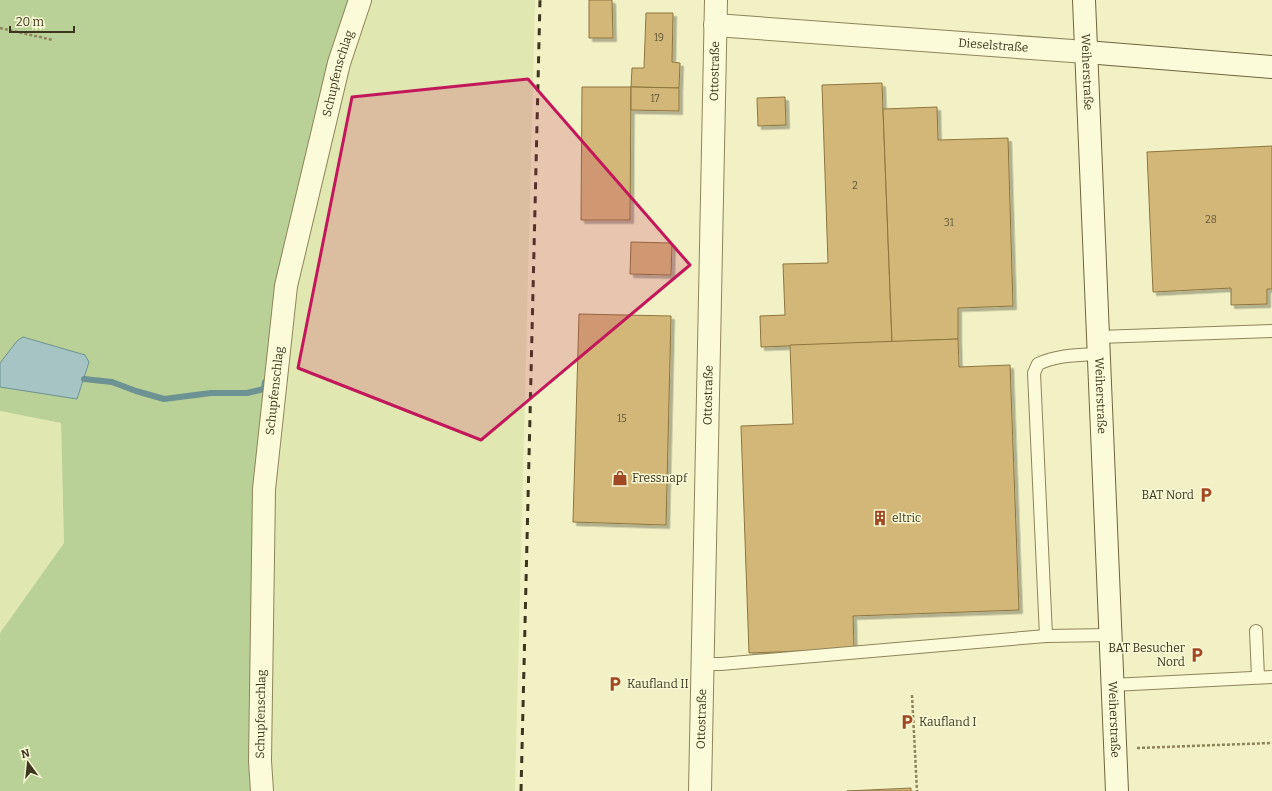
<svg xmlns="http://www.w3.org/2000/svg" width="1272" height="791" viewBox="0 0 1272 791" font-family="Bitter,serif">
  <defs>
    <filter id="shadow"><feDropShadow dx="3.5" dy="3.5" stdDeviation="0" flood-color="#0004"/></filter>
  </defs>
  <rect width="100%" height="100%" fill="#f1f1c5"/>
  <g fill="#e1e7b1">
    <polygon points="360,0 535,0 515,791 262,791 264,489 286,286"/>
    <polygon points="0,411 61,423 64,543 0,633"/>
  </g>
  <polygon fill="#b9d097" points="0,0 360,0 286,286 264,489 262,791 0,791 0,633 64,543 61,423 0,411"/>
  <polygon fill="#a7c4c4" stroke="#6c9293" points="23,337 85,355 89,362 77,399 0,387 0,363 17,341"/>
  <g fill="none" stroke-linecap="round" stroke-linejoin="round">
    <polyline stroke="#6c9293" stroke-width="6" points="84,379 112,382 136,391 164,399 211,393 247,393 264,389 265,382"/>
  </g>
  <g fill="#d2b778" stroke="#8e753d" filter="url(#shadow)">
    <polygon points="589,0 612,0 613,38 589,38"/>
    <polygon points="646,13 673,13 672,62 680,63 679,88 631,87 632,68 644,68"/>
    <polygon points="882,83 892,342 761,347 760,316 785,315 783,264 828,263 822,85"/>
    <polygon points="582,87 631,87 630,220 581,220"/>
    <polygon points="631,87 679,88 679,111 631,110"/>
    <polygon points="785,97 786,125 758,126 757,98"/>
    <polygon points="937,107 938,140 1008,138 1013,306 958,308 958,339 892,342 883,109"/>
    <polygon points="1272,146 1272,289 1267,289 1267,304 1231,305 1231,288 1153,292 1147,152"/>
    <polygon points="631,242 672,243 671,275 630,274"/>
    <polygon points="579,314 671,316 666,525 573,522"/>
    <polygon points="958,339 959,367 1010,365 1019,610 853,616 854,649 749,653 741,426 793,424 790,345"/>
    <polygon points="911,788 911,791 847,791"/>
  </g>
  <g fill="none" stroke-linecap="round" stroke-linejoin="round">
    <defs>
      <g id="lane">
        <polyline points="1098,337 1272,331"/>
        <path d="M1098,354C1078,355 1057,355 1038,364L1034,373L1046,636L1110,635"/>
        <polyline points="1256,631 1258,677"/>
        <polyline points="703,664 721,664 1046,636"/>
        <polyline points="1112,685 1272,677"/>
      </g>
      <g id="street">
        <path id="s1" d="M715,25L1086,52"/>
        <path id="s2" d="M262,791L260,761L264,489L286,286L339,63L360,0"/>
        <path id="s3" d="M700,791L716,0"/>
      </g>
      <g id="secondary">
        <path id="s4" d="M1084,0L1117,791"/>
        <polyline points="1086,52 1272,67"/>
      </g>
    </defs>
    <use href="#lane" stroke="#8e8459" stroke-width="14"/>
    <use href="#street" stroke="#8e8459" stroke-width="24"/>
    <use href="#secondary" stroke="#6f653c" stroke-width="24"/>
    <g stroke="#8e8459" stroke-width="2.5" stroke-dasharray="3 2" stroke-linecap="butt">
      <polyline points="0,28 53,40"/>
      <polyline points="912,695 917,791"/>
      <polyline points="1137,748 1272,743"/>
    </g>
    <use href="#lane" stroke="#fbfbd9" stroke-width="12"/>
    <use href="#street" stroke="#fbfbd9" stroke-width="22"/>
    <use href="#secondary" stroke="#fbfbd9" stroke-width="22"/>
    <polyline stroke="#3d361e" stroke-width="3" stroke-dasharray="7 7" stroke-linecap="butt" points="521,791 540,0"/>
  </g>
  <path fill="#c2185b" fill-opacity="0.2" stroke="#c2185b" stroke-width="3" stroke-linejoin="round" d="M528,79L690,265L481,440L298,368L352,97Z"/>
  <defs>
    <symbol id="shop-bare" viewBox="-9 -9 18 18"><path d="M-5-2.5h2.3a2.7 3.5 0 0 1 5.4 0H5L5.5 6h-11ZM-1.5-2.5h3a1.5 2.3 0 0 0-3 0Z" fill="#a14825" stroke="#f8f8d5" stroke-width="2.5" paint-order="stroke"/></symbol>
    <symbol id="parking-bare" viewBox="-9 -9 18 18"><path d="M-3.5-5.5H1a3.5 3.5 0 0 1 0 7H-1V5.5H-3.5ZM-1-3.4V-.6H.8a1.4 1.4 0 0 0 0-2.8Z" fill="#a14825" stroke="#f8f8d5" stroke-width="2.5" paint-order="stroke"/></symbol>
    <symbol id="building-bare" viewBox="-9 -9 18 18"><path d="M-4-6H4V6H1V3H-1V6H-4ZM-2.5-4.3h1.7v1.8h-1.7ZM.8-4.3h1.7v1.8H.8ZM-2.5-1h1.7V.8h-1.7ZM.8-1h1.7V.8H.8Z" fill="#a14825" stroke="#f8f8d5" stroke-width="2.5" paint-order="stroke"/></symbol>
  </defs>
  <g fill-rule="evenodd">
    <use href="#shop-bare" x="609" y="467" width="22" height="22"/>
    <use href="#parking-bare" x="1195" y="484" width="22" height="22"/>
    <use href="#building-bare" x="869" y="507" width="22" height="22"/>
    <use href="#parking-bare" x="1186" y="644" width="22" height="22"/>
    <use href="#parking-bare" x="604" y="673" width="22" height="22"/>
    <use href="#parking-bare" x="896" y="711" width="22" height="22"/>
  </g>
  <g text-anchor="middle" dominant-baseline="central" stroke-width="3" stroke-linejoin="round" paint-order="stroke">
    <g font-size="10" fill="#625634">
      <text x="659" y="38">19</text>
      <text x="655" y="99">17</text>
      <text x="855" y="186">2</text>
      <text x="1211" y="220">28</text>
      <text x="949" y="223">31</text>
      <text x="622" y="419">15</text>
    </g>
    <g font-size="12" fill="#3d361e" stroke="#f8f8d5">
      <text stroke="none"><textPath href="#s1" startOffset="279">Dieselstraße</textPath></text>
      <text stroke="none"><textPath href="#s3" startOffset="720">Ottostraße</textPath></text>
      <text stroke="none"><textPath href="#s4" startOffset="72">Weiherstraße</textPath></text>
      <text stroke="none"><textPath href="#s2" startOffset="725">Schupfenschlag</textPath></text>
      <text stroke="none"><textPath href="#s2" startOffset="401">Schupfenschlag</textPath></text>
      <text stroke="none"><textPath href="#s3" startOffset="396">Ottostraße</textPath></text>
      <text stroke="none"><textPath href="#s4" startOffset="396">Weiherstraße</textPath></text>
      <text stroke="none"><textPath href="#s2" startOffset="77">Schupfenschlag</textPath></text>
      <text stroke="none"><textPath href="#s3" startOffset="72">Ottostraße</textPath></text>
      <text stroke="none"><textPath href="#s4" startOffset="720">Weiherstraße</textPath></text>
    </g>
    <g font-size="12" fill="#3d361e" stroke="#f8f8d5" text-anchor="start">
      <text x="632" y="478">Fressnapf</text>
      <text x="1194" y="495" text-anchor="end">BAT Nord</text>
      <text x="892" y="518">eltric</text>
      <text x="1185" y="648" text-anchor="end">BAT Besucher<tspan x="1185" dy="14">Nord</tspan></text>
      <text x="627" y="684">Kaufland II</text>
      <text x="919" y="722">Kaufland I</text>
    </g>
  </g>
  <g transform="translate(28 763) rotate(345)" stroke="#f8f8d5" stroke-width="3" paint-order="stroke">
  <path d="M0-3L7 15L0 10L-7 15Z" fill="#3d361e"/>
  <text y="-6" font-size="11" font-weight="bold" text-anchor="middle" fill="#3d361e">N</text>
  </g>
  <path d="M10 26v6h64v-6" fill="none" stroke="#3d361e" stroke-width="2"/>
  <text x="16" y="26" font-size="12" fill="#3d361e" stroke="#f8f8d5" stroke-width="3" paint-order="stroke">20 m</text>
</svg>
